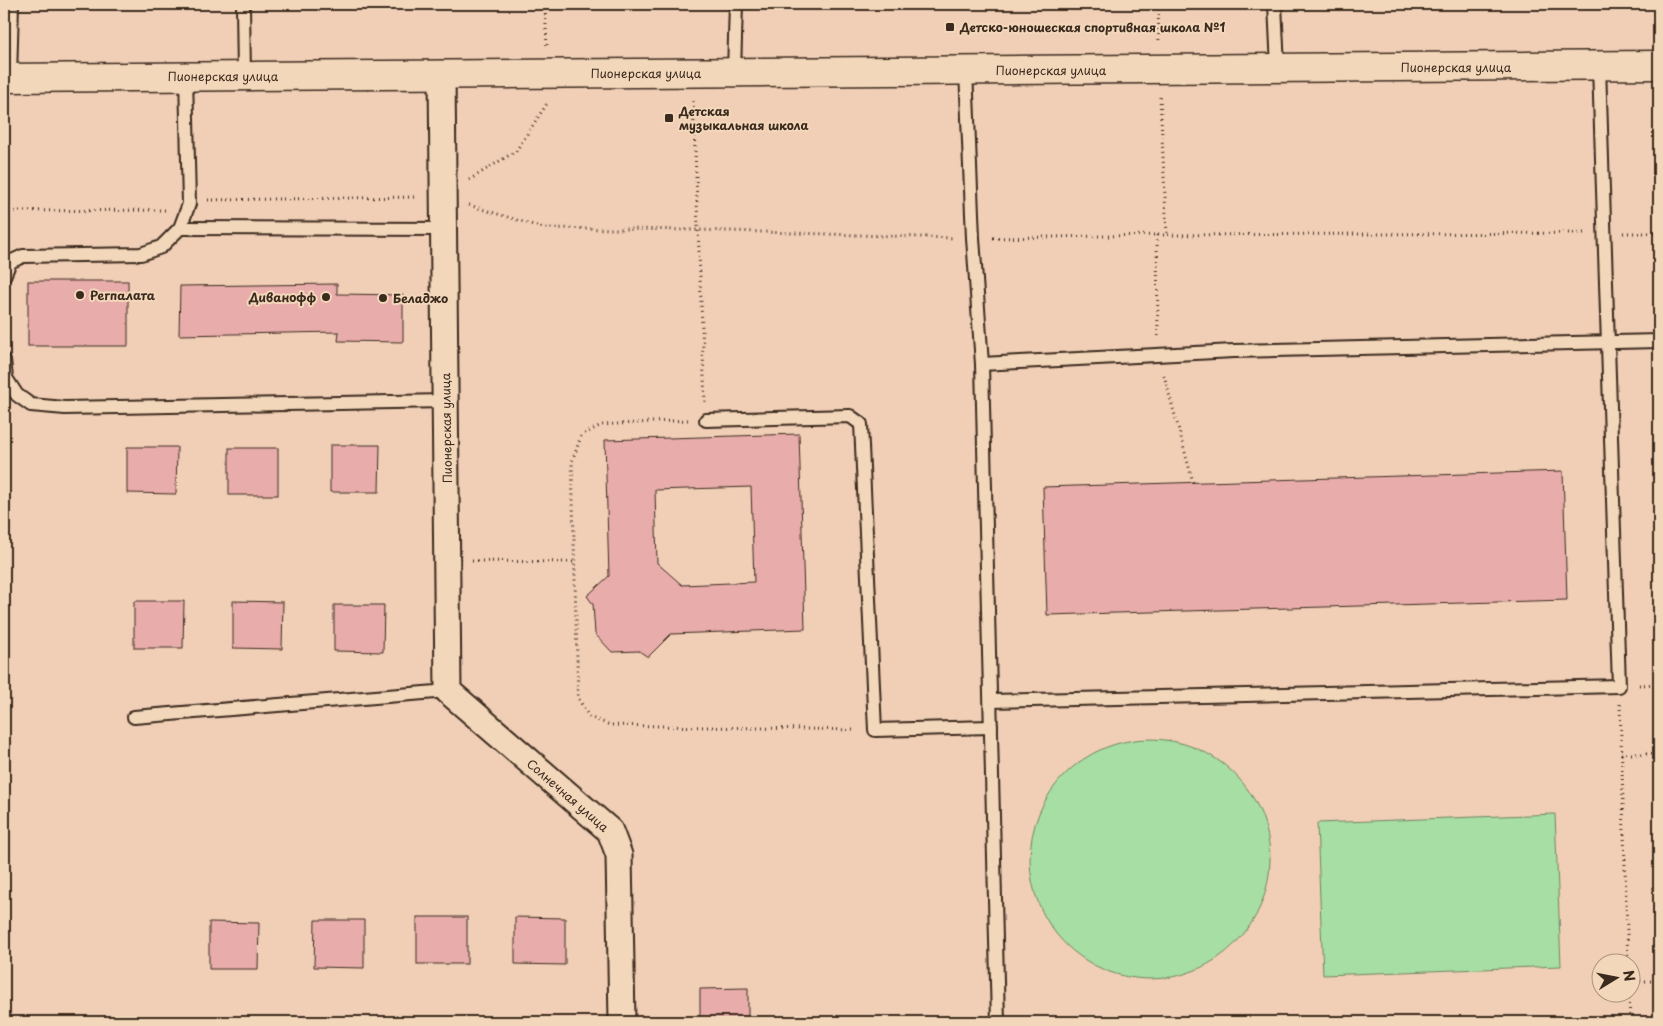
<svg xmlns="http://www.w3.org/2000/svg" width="1663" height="1026" viewBox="0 0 1663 1026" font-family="'Playpen Sans',sans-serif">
  <rect width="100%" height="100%" fill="#f1cfb7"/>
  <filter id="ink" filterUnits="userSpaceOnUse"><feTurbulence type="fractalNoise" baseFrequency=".02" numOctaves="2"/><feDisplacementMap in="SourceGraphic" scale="10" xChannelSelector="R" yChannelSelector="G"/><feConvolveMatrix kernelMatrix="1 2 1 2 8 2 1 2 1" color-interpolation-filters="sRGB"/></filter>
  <g filter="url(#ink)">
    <g fill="#a6dea3" stroke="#708460">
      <circle cx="1150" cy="859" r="120"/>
      <polygon points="1555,814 1561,966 1323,975 1317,823"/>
    </g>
    <g fill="#e8adab" stroke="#3b2a1e" fill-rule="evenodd">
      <rect x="28" y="281" width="100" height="65"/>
      <polygon points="337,284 337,294 403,295 403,342 338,341 339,332 179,335 180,286"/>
      <path d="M799,434L805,629L671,634L648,657L639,651L612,652L595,634L593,604L587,596L609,576L605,440ZM751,487L754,582L682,585L657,563L655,490Z"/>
      <polygon points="330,445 380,445 379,492 330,492"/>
      <polygon points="127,447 177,447 176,494 127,493"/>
      <rect x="229" y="448" width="49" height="47"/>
      <polygon points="1563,471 1567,600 1047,615 1043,487"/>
      <polygon points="134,601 184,601 183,648 134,648"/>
      <polygon points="233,601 283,602 282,649 233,648"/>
      <polygon points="334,605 384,605 383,652 334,651"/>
      <rect x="417" y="917" width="50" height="47"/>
      <polygon points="515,917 565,918 565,965 515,964"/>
      <polygon points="315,920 364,920 364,968 314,967"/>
      <polygon points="209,922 259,923 258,969 209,969"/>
      <polygon points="748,988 748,1022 700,1022 700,989"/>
    </g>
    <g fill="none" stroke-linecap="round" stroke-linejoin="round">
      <defs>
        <g id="lane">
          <polyline points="243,4 244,76"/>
          <polyline points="1275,4 1278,68"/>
          <polyline points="966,70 973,238 982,364 998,1022"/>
          <polyline points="734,72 736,4"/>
          <polyline points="10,78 12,4"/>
          <polyline points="180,228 444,229"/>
          <polyline points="4,276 10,262 23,256 141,254 161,247 180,228 189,204 186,76"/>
          <polyline points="4,360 6,378 17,395 31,405 65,408 445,401"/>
          <polyline points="982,364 1234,351 1659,341"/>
          <polyline points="706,420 850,416 861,424 875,730 991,727"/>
          <polyline points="991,701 1619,686 1599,66"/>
          <polyline points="134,717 448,691"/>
        </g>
        <polyline id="street" points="442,74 448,691 610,831 619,855 622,1022"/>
        <polyline id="secondary" points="4,78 1659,65"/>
      </defs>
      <use href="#lane" stroke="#3b2a1e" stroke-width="16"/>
      <use href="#street" stroke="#3b2a1e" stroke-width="29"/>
      <use href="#secondary" stroke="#3b2a1e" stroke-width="31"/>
      <g stroke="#3b2a1e" stroke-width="3" stroke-dasharray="1 4" stroke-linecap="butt">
        <polyline points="262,4 307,4"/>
        <polyline points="545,4 547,48"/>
        <polyline points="1158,4 1159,43"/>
        <polyline points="1160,97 1167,235"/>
        <polyline points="693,101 705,402"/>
        <polyline points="469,180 516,151 548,102"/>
        <polyline points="208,200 417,197"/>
        <polyline points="469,205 543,228 697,230 955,238"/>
        <polyline points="4,211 166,210"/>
        <polyline points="1623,233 1659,233"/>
        <polyline points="1157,235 1158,337"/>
        <polyline points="993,238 1157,235 1585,233"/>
        <polyline points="1164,375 1193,482"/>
        <polyline points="688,420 601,425 581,436 572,462 578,698 589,717 610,725 856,730"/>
        <polyline points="472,561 574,562"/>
        <polyline points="1639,685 1659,684"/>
        <polyline points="1620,704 1628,964"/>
        <polyline points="1621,754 1659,754"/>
        <polyline points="1630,981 1659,981"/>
        <polyline points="1629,994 1630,1022"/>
      </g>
      <use href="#lane" stroke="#f3d7ba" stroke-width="12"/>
      <use href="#street" stroke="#f3d7ba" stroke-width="25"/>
      <use href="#secondary" stroke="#f3d7ba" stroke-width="28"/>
    </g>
  </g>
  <g fill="#3b2a1e" stroke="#f3d7ba" stroke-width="2">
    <rect x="945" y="22" width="10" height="10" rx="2.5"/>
    <rect x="664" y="113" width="10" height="10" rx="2.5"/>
    <circle cx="80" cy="295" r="5"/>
    <circle cx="326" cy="297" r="5"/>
    <circle cx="383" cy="298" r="5"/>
  </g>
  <g text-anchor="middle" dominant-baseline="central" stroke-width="4" stroke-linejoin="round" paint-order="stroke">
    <g font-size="12" font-weight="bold" fill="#3b2a1e" stroke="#f3d7ba" text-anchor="start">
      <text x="960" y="27">Детско-юношеская спортивная школа №1</text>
      <text x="679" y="111">Детская<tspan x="679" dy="14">музыкальная школа</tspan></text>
      <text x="90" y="295">Регпалата</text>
      <text x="316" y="297" text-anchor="end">Диванофф</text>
      <text x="393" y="298">Беладжо</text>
    </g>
    <g font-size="12" fill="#3b2a1e" stroke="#f3d7ba">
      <text x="1456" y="67">Пионерская улица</text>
      <text x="1051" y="70">Пионерская улица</text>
      <text x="646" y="73">Пионерская улица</text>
      <text x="223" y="76">Пионерская улица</text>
      <text transform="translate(446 428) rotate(-91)">Пионерская улица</text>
      <text transform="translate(568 795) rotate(41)">Солнечная улица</text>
    </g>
  </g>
  <rect width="1663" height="1026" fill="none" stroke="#f3d7ba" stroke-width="20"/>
  <rect x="10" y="10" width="1643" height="1006" fill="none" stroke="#3b2a1e" stroke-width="2" filter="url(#ink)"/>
  <g transform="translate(1616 978) rotate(80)"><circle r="24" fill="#f3d7ba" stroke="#a9927c"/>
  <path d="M0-4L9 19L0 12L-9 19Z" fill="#3b2a1e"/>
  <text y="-8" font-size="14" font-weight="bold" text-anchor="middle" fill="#3b2a1e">N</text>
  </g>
</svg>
